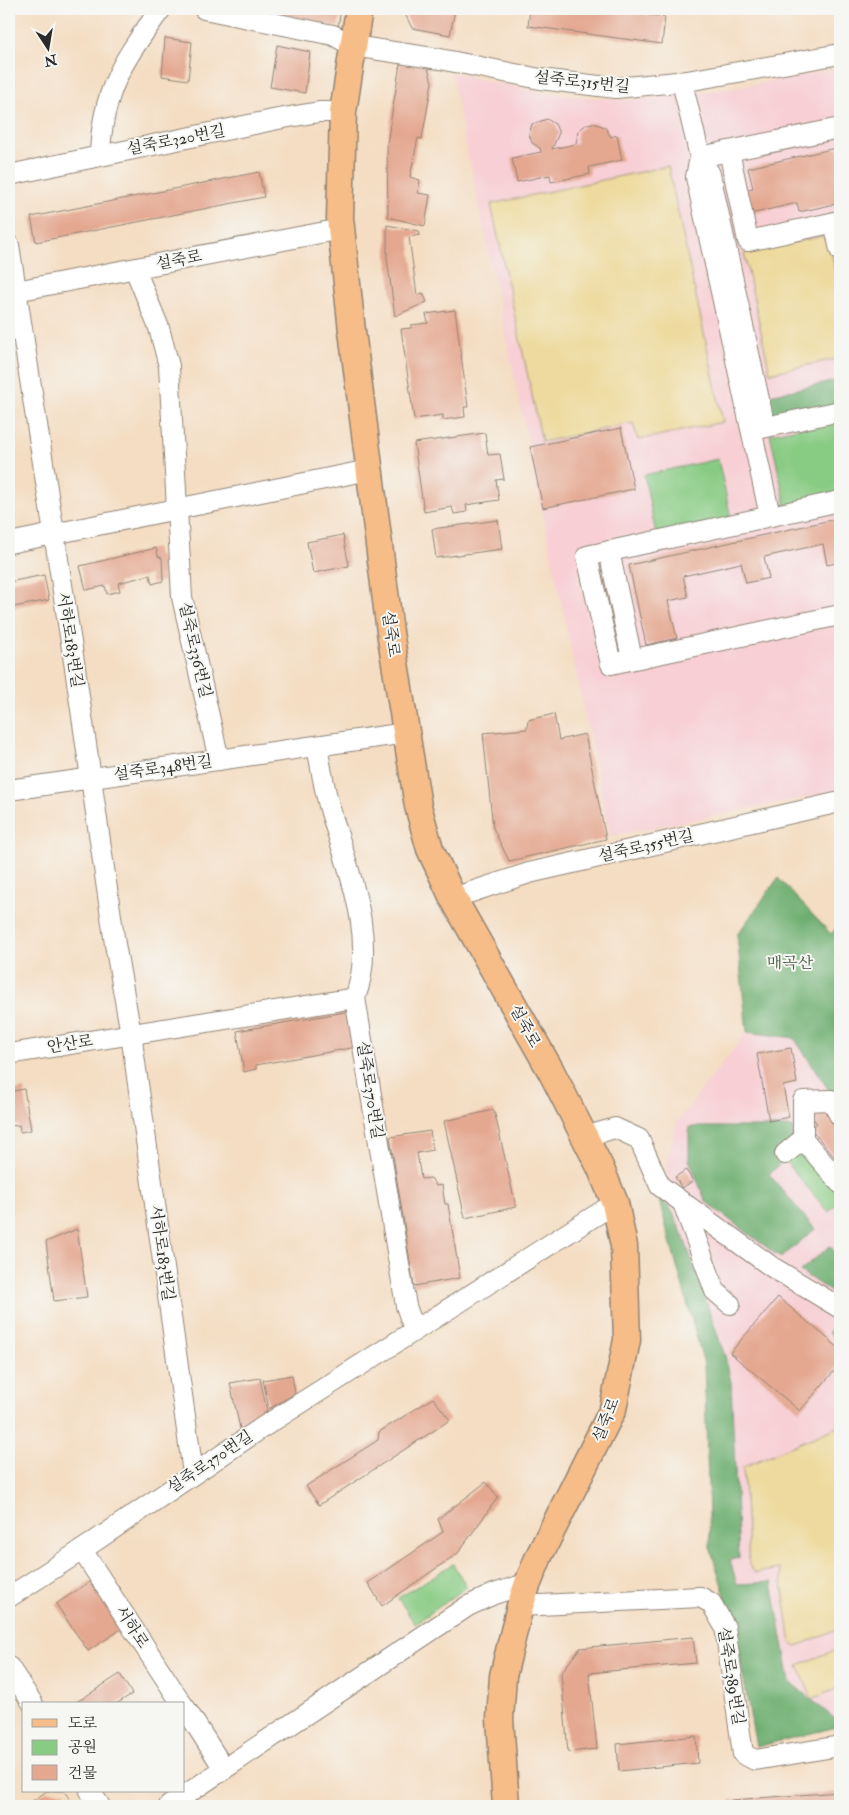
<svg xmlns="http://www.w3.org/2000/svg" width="849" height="1815" viewBox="0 0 849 1815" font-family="'IM FELL Double Pica','Noto Serif KR',serif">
  <rect width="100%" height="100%" fill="#f6f6f2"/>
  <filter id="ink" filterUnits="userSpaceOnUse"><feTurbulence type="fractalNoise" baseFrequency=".02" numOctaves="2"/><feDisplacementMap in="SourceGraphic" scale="10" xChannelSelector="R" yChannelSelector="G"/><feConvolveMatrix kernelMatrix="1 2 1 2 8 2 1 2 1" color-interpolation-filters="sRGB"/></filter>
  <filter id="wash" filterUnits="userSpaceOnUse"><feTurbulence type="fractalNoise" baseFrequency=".0096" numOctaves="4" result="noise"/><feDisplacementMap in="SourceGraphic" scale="20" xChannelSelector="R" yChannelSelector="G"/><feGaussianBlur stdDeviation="1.12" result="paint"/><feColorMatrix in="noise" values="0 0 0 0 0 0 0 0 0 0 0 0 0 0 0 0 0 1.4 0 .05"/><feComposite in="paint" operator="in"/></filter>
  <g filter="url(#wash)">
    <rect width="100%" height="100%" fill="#f4ddc2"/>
    <g fill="#f7cfd4">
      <polygon points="837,69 840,70 840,791 610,836 451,73 548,94 630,100 739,87"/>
      <polygon points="747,1032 794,1038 832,1095 840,1102 840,1726 756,1747 733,1622 710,1547 704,1364 659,1201 676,1123"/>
    </g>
    <g fill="#88cb83" stroke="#5a7b57">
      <polygon points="840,419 840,494 786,506 770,434"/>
      <polygon points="718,459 731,518 656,534 644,475"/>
      <polygon points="804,1147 840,1190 840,1202 828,1212 786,1162"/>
      <polygon points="453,1564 467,1587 415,1624 398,1598"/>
    </g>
    <g fill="#6eaf71" stroke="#4c6d4e">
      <polygon points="840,380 840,406 770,421 765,396"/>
      <polygon points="778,878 831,934 840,924 840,1102 832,1095 794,1038 747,1032 737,935"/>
      <path d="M689,1127H792C797,1146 783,1163 769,1174L815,1229L781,1258L706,1202L689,1160Z"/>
      <polygon points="659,1201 664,1202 672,1211 684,1238 725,1356 731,1382 739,1558 730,1560 737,1584 772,1582 790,1682 840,1723 840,1726 756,1747 733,1622 710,1547 704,1364"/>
      <polygon points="830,1246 840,1259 840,1298 800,1271"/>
      <polygon points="840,1320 840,1344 828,1333"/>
    </g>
    <g fill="#eeda9e" stroke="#8c8264">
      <polygon points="668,166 723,422 638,440 633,423 542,442 491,204"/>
      <polygon points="828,235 840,295 840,358 770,373 744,253"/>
      <polygon points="840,1426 840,1628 797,1646 791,1643 780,1569 755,1573 749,1565 743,1467"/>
      <polygon points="840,1648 840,1687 812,1699 798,1665"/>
    </g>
    <g id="blocks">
      <g fill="#e4a790">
        <polygon points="257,9 341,9 338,27"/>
        <polygon points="407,9 455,10 450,35 412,28 406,16"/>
        <polygon points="530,9 604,9 665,17 662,44 528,26"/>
        <polygon points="165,38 192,42 188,80 162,76"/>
        <polygon points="277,45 310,52 305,93 270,87"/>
        <polygon points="400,64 427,65 432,82 422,139 418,138 410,177 420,180 418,193 430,195 425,226 388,217 387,143"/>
        <polygon points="547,119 555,124 559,133 552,149 576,144 578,131 587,124 593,123 605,127 611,137 617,135 622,160 589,167 590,174 551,182 550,175 517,182 512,158 541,152 540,148 532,143 529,134 532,124"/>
        <polygon points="840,147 840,203 799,212 797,203 750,214 744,190 753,188 748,168"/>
        <polygon points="259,172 264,197 36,242 31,217"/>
        <polygon points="387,225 419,231 420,235 409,237 417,295 423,293 427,302 395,316 387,258"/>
        <polygon points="455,310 468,407 464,407 465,417 443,420 443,415 414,419 401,329 411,328 411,325 428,323 426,314"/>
        <polygon points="621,428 634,489 543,508 530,447"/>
        <polygon points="485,433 488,455 500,454 504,479 496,480 499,500 466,505 467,512 454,514 452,507 424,512 414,443"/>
        <polygon points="840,518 840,562 827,565 823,544 764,557 769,578 746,583 741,563 683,576 688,597 668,601 677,638 646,645 629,565"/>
        <polygon points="498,520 502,549 436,558 432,529"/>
        <polygon points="343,535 349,566 313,573 307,542"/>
        <polygon points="156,548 158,556 162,558 163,581 152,584 150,575 118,583 120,591 107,594 105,586 86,590 80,566"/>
        <polygon points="44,575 49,600 9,608 9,582"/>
        <polygon points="554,714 559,740 585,734 606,839 509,861 493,828 483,733 527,729 528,720"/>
        <polygon points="351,1011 357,1047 256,1065 256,1069 244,1072 237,1031"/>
        <polygon points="791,1048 797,1083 783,1086 789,1117 769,1121 757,1054"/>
        <polygon points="24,1089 31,1130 20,1132 19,1125 9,1126 9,1092"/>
        <polygon points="828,1102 828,1114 840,1128 840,1164 811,1129 817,1123 808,1113"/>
        <polygon points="494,1110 516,1207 465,1218 444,1121"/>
        <polygon points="430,1131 433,1150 417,1153 421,1179 431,1178 436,1186 442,1185 445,1204 448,1204 460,1278 414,1286 390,1137"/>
        <polygon points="686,1170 693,1181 682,1188 675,1177"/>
        <polygon points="77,1229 87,1297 54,1301 46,1242"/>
        <polygon points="778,1297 840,1349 840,1364 800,1411 730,1353"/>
        <polygon points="292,1375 295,1393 269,1409 263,1380"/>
        <polygon points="260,1378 267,1411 241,1433 230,1383"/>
        <polygon points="433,1398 450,1420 319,1505 306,1486 378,1440 379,1432"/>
        <polygon points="486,1482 498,1497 458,1553 382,1606 368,1583 443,1532 438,1519"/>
        <polygon points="91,1581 123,1628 88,1651 56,1604"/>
        <polygon points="693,1637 696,1663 589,1673 597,1749 568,1752 561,1673 580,1648"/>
        <polygon points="120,1674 132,1694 116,1704 74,1704"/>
        <polygon points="696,1736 698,1763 619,1771 617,1744"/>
        <polygon points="47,1791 64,1791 73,1804 69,1806 25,1806"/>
        <polygon points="840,1792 840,1806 731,1806 731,1800"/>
      </g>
    </g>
  </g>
  <g filter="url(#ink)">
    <use href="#blocks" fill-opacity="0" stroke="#908476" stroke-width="1"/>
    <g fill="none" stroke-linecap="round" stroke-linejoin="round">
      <defs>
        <g id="minor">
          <polyline points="204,9 333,35 353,46 440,59 540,79 616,88 687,81 840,54"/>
          <polyline points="682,82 700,157 710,174 765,427"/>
          <polyline points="729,151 748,241 840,221"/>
          <path d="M100,155C102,91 124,58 161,9"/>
          <polyline points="700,157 696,177 770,516"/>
          <polyline points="700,157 840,128"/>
          <polyline points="9,175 278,119 319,112 343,112"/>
          <polyline points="834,222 840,250"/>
          <polyline points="9,245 75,668 115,944 131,1034 193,1473"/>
          <polyline points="135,269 159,328 169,366 182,597 219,760"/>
          <polyline points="16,291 341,229"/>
          <polyline points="753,430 840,411"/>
          <polyline points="840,501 587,556 611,664 840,615"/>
          <polyline points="9,543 369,470"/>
          <polyline points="609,551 632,659"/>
          <path d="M317,746C321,767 324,789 330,809C347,868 378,937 355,998"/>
          <polyline points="9,790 406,733"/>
          <polyline points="453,898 529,873 840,802"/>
          <polyline points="355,998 406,1306 414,1329"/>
          <polyline points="9,1054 355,998"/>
          <polyline points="840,1116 831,1100 803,1101 803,1139 840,1183"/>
          <polyline points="585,1137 615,1128 639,1139 660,1186 772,1267 840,1308"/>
          <polyline points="785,1154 803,1139"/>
          <polyline points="683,1203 715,1291 730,1304"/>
          <polyline points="82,1550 182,1704"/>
          <polyline points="9,1597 82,1550 260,1429 615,1203"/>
          <polyline points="520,1606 700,1597 711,1603 725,1627 743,1754 755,1760 840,1746"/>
          <polyline points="9,1667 33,1704"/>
          <polyline points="224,1769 468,1606 494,1594 528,1583"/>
          <polyline points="90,1791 100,1806"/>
          <polyline points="169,1806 224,1769 184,1706"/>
        </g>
        <polyline id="major" points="359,9 343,112 340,218 352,331 390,632 418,806 430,849 453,898 551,1071 600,1167 615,1203 624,1246 627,1340 613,1409 539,1556 528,1583 520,1606 503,1676 500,1719 506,1806"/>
      </defs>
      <use href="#minor" stroke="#908476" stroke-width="22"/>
      <use href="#major" stroke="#908476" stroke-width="29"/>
      <use href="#minor" stroke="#fff" stroke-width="20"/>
      <use href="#major" stroke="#f7bd88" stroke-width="26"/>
    </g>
  </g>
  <g text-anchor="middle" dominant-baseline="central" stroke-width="4" stroke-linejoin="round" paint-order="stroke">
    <g font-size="16" fill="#2b2b2b" stroke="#f6f6f2">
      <text transform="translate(582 82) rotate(6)">설죽로315번길</text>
      <text transform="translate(176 140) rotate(-11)">설죽로320번길</text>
      <text transform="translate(179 260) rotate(-11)">설죽로</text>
      <text transform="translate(391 634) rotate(82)">설죽로</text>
      <text transform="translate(70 640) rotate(81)">서하로183번길</text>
      <text transform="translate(195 650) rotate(77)">설죽로336번길</text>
      <text transform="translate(163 768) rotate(-8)">설죽로348번길</text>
      <text transform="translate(646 846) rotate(-13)">설죽로355번길</text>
      <text transform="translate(525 1026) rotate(61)">설죽로</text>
      <text transform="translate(70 1044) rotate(-9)">안산로</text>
      <text transform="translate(370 1090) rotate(81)">설죽로370번길</text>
      <text transform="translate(162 1253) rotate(82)">서하로183번길</text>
      <text transform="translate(606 1420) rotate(-68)">설죽로</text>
      <text transform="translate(210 1462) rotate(-34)">설죽로370번길</text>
      <text transform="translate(132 1627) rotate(57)">서하로</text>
      <text transform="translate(731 1676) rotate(81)">설죽로389번길</text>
    </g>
    <g font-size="16" fill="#475b45" stroke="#f6f6f2">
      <text x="790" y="963">매곡산</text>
    </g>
  </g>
  <rect width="849" height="1815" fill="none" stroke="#f6f6f2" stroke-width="30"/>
  <rect x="22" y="1702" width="162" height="90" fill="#f6f6f2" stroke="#a5a5a2"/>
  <rect x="32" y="1719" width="25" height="8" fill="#f7bd88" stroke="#a5a5a2"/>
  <text x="68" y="1728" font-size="15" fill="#2b2b2b">도로</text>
  <rect x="32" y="1740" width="25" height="15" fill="#88cb83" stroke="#a5a5a2"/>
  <text x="68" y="1752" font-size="15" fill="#2b2b2b">공원</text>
  <rect x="32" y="1765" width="25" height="15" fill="#e4a790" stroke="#a5a5a2"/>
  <text x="68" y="1778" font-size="15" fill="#2b2b2b">건물</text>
  <g transform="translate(48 48) rotate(168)" stroke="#f6f6f2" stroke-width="4" paint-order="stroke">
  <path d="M0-4L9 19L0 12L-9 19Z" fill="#2b2b2b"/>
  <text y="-8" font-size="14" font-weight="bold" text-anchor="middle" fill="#2b2b2b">N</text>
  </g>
</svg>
